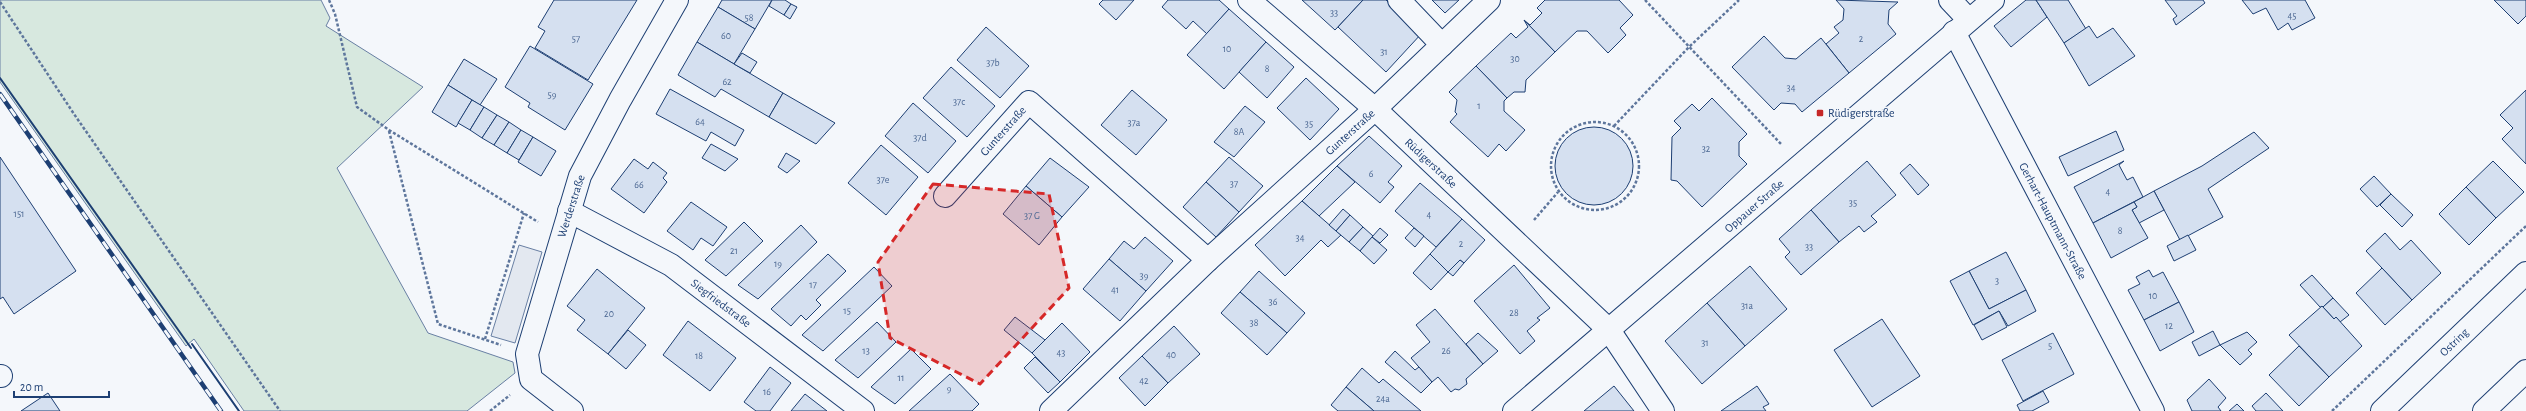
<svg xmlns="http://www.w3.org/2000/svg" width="2526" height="411" viewBox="0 0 2526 411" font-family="'Alegreya Sans',sans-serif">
  <rect width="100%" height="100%" fill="#f4f7fb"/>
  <polygon fill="#d7e8df" stroke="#687fa3" points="0,0 321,0 330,18 326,26 423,87 337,168 428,333 513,362 515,373 467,411 244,411 194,339 186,346 0,82"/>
  <polygon fill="#e3e8f0" stroke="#687fa3" points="519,245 542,252 515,343 491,336"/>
  <g fill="#d5e0f0" stroke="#1d3f73">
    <polygon points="554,0 637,0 588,80 535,48 545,31 538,27"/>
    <polygon points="722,0 772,0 755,29 718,7"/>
    <polygon points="772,0 785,0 791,4 784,15 769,6"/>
    <polygon points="1103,0 1134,0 1116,20 1099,4"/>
    <polygon points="1168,0 1219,0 1229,9 1207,34 1193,21 1186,29 1162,7"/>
    <polygon points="1302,0 1363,0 1335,30"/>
    <polygon points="1363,0 1386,0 1422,33 1386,72 1338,27"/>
    <polygon points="1432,0 1459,0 1445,13"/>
    <polygon points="1545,0 1619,0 1633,15 1620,28 1626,35 1608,53 1587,31 1577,31 1555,52 1524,20 1530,25 1542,13 1537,8"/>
    <polygon points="1836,0 1898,2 1889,10 1888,24 1896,34 1849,73 1826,44 1839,33 1834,27 1843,20 1844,9"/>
    <polygon points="2026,0 2036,0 2047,17 2011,47 1994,26"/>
    <polygon points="2036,0 2068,0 2086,29 2064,43"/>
    <polygon points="2165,0 2203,0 2205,3 2176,25 2173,19 2177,16"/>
    <polygon points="2242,0 2305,0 2315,18 2292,30 2288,23 2278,30 2266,8 2253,14"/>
    <polygon points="2494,0 2526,0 2526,16 2518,24"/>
    <polygon points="791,4 797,7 790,19 784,15"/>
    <polygon points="718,7 755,29 734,64 697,42"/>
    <polygon points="1229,9 1266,42 1224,89 1187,55"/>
    <polygon points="1524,20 1555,52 1526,80 1525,92 1514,92 1507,98 1476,66 1511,33 1516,38 1528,27"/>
    <polygon points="2089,26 2097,38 2113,28 2135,56 2089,86 2064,43"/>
    <polygon points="986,27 1029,66 1000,98 957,60"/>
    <polygon points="1764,36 1785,58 1796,59 1821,38 1849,73 1802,112 1795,104 1781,103 1774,110 1732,67"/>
    <polygon points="697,42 783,93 769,117 721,89 715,97 678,75"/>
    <polygon points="1266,42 1294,67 1267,98 1239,72"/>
    <polygon points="530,46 593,84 565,130 528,107 530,103 505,87"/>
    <polygon points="742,53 757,62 750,73 734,64"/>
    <polygon points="464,59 497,79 480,105 448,85"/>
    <polygon points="1476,66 1507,98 1504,101 1504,111 1525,130 1506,151 1499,144 1488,157 1450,122 1457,114 1455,112 1457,100 1449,92"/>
    <polygon points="951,67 995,106 967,137 923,98"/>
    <polygon points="1306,78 1339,109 1310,140 1277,108"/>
    <polygon points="448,85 472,100 456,127 432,112"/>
    <polygon points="670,89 744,130 735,146 711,132 706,141 656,114"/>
    <polygon points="1132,90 1167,120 1136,155 1101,125"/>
    <polygon points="2526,90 2526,164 2502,139 2513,128 2500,115"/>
    <polygon points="783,93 835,123 816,144 769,117"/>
    <polygon points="1712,98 1747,134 1739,142 1739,156 1747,164 1702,207 1677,181 1671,180 1672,137 1681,128 1674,121 1692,104 1699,111"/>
    <polygon points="472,100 484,107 470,130 458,123"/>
    <polygon points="913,103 956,141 928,173 885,136"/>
    <polygon points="1245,106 1265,122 1234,157 1214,142"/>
    <polygon points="484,107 497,115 482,138 470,130"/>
    <polygon points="497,115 509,122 494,145 482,138"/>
    <polygon points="509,122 521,130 507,153 494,145"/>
    <circle cx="1594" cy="166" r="39"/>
    <polygon points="521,130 533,137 519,160 507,153"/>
    <polygon points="2116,131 2124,150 2068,176 2059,157"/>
    <polygon points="2254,132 2269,148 2208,189 2223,217 2180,240 2154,191 2202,166"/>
    <polygon points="1369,136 1402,166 1388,182 1394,187 1380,203 1337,166"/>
    <polygon points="533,137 556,151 541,176 518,162"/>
    <polygon points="711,144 738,159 725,171 702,158"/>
    <polygon points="881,145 918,177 886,215 848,183"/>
    <polygon points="786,153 800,161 787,173 778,167"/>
    <polygon points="0,157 76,271 14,314 3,297 0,299"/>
    <polygon points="1229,157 1263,186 1239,212 1206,182"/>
    <polygon points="1050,158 1089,187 1062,217 1026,186"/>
    <polygon points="634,159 648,169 653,162 667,173 663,178 667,182 644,213 611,189"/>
    <polygon points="1867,161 1896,195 1871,216 1877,222 1864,232 1859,226 1839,242 1811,210"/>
    <polygon points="2124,161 2119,165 2127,180 2133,177 2143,197 2093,223 2074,187"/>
    <polygon points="2493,161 2524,192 2496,218 2466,187"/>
    <polygon points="1910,164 1929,185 1918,195 1900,173"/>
    <polygon points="1337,166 1355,182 1319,216 1302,201"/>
    <polygon points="2374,176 2391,194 2377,207 2360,189"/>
    <polygon points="1206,182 1239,212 1216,237 1183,207"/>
    <polygon points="1420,183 1462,219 1436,247 1395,211"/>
    <polygon points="1026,186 1062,217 1039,245 1003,214"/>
    <polygon points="2466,187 2496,218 2469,245 2439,214"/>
    <polygon points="2154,191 2164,210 2139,223 2132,210 2137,207 2134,202"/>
    <polygon points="2391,194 2413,215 2402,227 2380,205"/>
    <polygon points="1302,201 1341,235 1328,247 1321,240 1285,276 1255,245"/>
    <polygon points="691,202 727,227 713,246 701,238 693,250 667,231"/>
    <polygon points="2134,202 2137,207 2132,210 2148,238 2111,258 2093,223"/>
    <polygon points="1343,209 1350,215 1336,231 1329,225"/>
    <polygon points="1811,210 1839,242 1801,275 1785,257 1790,252 1779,239"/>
    <polygon points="1350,215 1363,227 1349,242 1336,231"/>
    <polygon points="1462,219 1485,240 1464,263 1460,260 1448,272 1430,254"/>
    <polygon points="744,222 763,241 726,276 705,260"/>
    <polygon points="801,225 817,242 758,299 738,285"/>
    <polygon points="1363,227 1373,236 1360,251 1349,242"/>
    <polygon points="1380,228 1388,235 1380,243 1372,237"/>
    <polygon points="1414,228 1424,236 1415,247 1405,238"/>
    <polygon points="2385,233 2400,250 2411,240 2441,273 2412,300 2366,251"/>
    <polygon points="2188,235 2196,250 2174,261 2167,246"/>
    <polygon points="1145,237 1173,261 1146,291 1109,259 1124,241 1134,249"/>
    <polygon points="1372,237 1387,250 1374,264 1360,251"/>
    <polygon points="2006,252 2026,290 1989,309 1969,271"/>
    <polygon points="828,254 846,271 816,300 821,305 806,320 801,315 791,326 771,309"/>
    <polygon points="1430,254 1448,272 1431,290 1413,273"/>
    <polygon points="1109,259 1146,291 1120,321 1083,289"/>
    <polygon points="1460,260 1464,263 1453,276 1448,272"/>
    <polygon points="1514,265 1550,308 1537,318 1540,320 1527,331 1535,341 1520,354 1474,301"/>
    <polygon points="1750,266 1787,309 1745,346 1707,303"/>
    <polygon points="874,267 892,286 823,351 802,335"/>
    <polygon points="2382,268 2412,300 2385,325 2356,293"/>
    <polygon points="597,269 645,308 608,354 577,330 585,320 567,306"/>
    <polygon points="2149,270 2153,277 2163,272 2179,302 2144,320 2128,290 2140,284 2136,277"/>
    <polygon points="1259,271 1305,313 1287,333 1240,292"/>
    <polygon points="1969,271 1989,309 2026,290 2036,311 2008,326 1999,311 1973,325 1950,281"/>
    <polygon points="2312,275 2333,298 2323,307 2320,307 2300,285"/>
    <polygon points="1240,292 1287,333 1267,355 1221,313"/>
    <polygon points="2333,298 2349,315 2340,322 2336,317 2334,319 2323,307"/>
    <polygon points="2179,302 2194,332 2160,351 2144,320"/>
    <polygon points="1707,303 1745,346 1702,384 1665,341"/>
    <polygon points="2322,306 2334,319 2336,317 2362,346 2329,377 2289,335"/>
    <polygon points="1435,309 1483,364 1466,379 1467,384 1459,390 1455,389 1451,392 1438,377 1432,382 1411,358 1430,342 1416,325"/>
    <polygon points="1999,311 2007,327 1982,340 1974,325"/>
    <polygon points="1015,317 1045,340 1032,353 1004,330"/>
    <polygon points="1882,319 1920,376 1872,407 1834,350"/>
    <polygon points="688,321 736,358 710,391 663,355"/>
    <polygon points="877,322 896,342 858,378 835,360"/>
    <polygon points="1062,323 1090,352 1060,382 1032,353"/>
    <polygon points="1174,326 1200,354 1168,383 1142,356"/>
    <polygon points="628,330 646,345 626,369 608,354"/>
    <polygon points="2213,331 2220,345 2199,356 2192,342"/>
    <polygon points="2247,332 2257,342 2248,350 2252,354 2240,365 2220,345"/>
    <polygon points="1478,333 1498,351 1483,364 1466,344"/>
    <polygon points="2053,333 2074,374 2023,401 2002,360"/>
    <polygon points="2299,346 2329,377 2299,406 2269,375"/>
    <polygon points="911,349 931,369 895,404 871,387"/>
    <polygon points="1395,351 1415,370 1419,367 1432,382 1421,393 1385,362"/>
    <polygon points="1142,356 1168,383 1145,406 1119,378"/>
    <polygon points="1035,357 1060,382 1048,393 1024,368"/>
    <polygon points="770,367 791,383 770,411 756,411 744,402"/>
    <polygon points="1362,368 1379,383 1383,379 1421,411 1374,411 1346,387"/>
    <polygon points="950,374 979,404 972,411 909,411"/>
    <polygon points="2209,379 2226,398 2218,407 2221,411 2192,411 2187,400"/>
    <polygon points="1614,386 1634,411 1584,411"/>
    <polygon points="1757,386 1769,404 1763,407 1766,411 1721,411"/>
    <polygon points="1346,387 1374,411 1338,411 1331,405"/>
    <polygon points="2043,391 2049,402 2032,411 2020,411 2017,405"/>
    <polygon points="48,393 60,411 21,411"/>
    <polygon points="2266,393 2283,411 2256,411 2252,406"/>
    <polygon points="805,394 827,411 791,411"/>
    <polygon points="2237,404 2244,411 2229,411"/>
  </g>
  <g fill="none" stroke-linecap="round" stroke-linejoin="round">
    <defs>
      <g id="minor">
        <polyline points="1249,0 1375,109 1609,330 1663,411"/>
        <polyline points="1399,0 1442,45"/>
        <polyline points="1950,0 1968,19"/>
        <polyline points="1954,32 2153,411"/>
        <polyline points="945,196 1029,102 1208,260"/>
        <polyline points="569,211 671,265 863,411"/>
        <polyline points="0,376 1,376"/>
        <polyline points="572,411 531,379 527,354 580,176 620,100 677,0"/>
        <polyline points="1051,411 1208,260 1375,109 1489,0"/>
        <polyline points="1514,411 1993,0"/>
        <polyline points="2382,411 2526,273"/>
        <polyline points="2484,411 2526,371"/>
      </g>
    </defs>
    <use href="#minor" stroke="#1d3f73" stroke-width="24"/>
    <g stroke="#5e769c" stroke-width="2.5" stroke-dasharray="3 2" stroke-linecap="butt">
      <polyline points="329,0 335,14 357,107 389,130 538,222"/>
      <polyline points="1645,0 1781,144"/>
      <polyline points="0,2 74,114 280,411"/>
      <circle cx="1595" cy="166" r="44"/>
      <polyline points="1614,126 1689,47 1739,0"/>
      <polyline points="389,131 438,324 501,345"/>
      <polyline points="1534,220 1558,192"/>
      <polyline points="485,339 524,213"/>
      <polyline points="490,411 510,395"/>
      <polyline points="2332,411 2526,226"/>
    </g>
    <use href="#minor" stroke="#f4f7fb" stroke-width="22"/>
    <defs>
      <polyline id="rail" points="0,94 221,411"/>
    </defs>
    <use href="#rail" stroke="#1d3f73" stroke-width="4.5"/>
    <use href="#rail" stroke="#f4f7fb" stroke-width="3" stroke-dasharray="9" stroke-linecap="butt"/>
    <g stroke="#1d3f73" stroke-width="2">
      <polyline points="0,78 191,348"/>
      <polyline points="192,344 239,411"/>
    </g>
  </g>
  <path fill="#d62828" fill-opacity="0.2" stroke="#d62828" stroke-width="3" stroke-dasharray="8 5" stroke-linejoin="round" d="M933,184L1049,194L1069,288L980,384L890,338L878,262Z"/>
  <rect fill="#c62828" stroke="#f4f7fb" stroke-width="1.5" x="1816" y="109" width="8" height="8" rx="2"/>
  <g text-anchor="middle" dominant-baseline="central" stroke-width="3" stroke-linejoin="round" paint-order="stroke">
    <g font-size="10" fill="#4b6792">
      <text x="1334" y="13">33</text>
      <text x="2292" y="16">45</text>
      <text x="749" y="18">58</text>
      <text x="726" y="36">60</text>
      <text x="576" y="39">57</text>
      <text x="1861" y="39">2</text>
      <text x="1227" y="49">10</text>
      <text x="1384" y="52">31</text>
      <text x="1515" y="59">30</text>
      <text x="993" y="63">37b</text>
      <text x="1267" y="69">8</text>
      <text x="727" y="82">62</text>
      <text x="1791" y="88">34</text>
      <text x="552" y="95">59</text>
      <text x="959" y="102">37c</text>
      <text x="1479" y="106">1</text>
      <text x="700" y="122">64</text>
      <text x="1134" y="123">37a</text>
      <text x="1309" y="124">35</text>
      <text x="1239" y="132">8A</text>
      <text x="920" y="138">37d</text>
      <text x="1706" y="149">32</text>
      <text x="1371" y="174">6</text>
      <text x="883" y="180">37e</text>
      <text x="1234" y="184">37</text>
      <text x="639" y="185">66</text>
      <text x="2108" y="192">4</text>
      <text x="1853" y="203">35</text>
      <text x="19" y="214">151</text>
      <text x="1429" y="215">4</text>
      <text x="1032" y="216">37 G</text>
      <text x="2120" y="231">8</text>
      <text x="1300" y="238">34</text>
      <text x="1461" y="244">2</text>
      <text x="1809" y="247">33</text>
      <text x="734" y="251">21</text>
      <text x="778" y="264">19</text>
      <text x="1144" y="276">39</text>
      <text x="1997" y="281">3</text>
      <text x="813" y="285">17</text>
      <text x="1115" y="290">41</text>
      <text x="2153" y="296">10</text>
      <text x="1273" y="302">36</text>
      <text x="1747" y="306">31a</text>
      <text x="847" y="311">15</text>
      <text x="1514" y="313">28</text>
      <text x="609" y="314">20</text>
      <text x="1254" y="323">38</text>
      <text x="2169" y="326">12</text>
      <text x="1705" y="343">31</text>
      <text x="2050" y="346">5</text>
      <text x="866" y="351">13</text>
      <text x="1446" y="351">26</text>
      <text x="1061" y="353">43</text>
      <text x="1171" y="355">40</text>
      <text x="699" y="356">18</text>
      <text x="901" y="378">11</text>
      <text x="1144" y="381">42</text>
      <text x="949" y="389">9</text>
      <text x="767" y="392">16</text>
      <text x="1383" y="399">24a</text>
    </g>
    <g font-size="12" fill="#1d3f73" stroke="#f4f7fb" text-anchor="start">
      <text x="1828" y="113">Rüdigerstraße</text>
    </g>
    <g font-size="12" fill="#1d3f73" stroke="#f4f7fb">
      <text transform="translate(1003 131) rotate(-48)">Gunterstraße</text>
      <text transform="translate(1350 132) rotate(-42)">Gunterstraße</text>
      <text transform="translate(1431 163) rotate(43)">Rüdigerstraße</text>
      <text transform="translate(571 206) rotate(-72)">Werderstraße</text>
      <text transform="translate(1754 206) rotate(-41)">Oppauer Straße</text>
      <text transform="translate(2053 221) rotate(62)">Gerhart-Hauptmann-Straße</text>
      <text transform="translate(721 303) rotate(37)">Siegfriedstraße</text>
      <text transform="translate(2454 342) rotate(-44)">Ostring</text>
    </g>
  </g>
  <path d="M14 391v6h95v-6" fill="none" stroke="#1d3f73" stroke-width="2"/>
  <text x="20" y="391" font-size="12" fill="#1d3f73" stroke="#f4f7fb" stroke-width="3" paint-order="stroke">20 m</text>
</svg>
